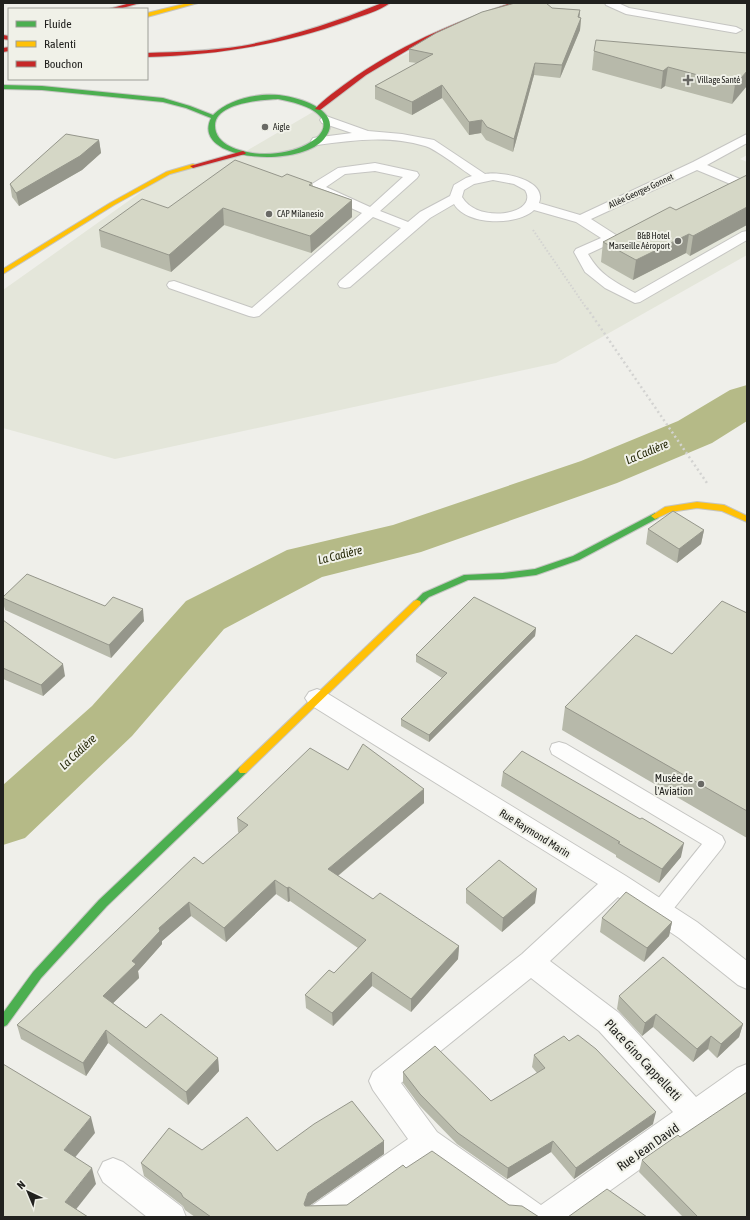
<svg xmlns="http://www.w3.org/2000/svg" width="750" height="1220" viewBox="0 0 750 1220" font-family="'Asap Condensed',sans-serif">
  <rect width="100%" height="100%" fill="#efefea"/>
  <polygon fill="#e4e6da" points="516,3 747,3 747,155 740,159 747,162 747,255 556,363 115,459 3,428 3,290 168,173 243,153 318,109 354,78"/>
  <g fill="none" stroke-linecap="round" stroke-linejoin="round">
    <polygon fill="#b5ba87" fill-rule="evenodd" points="747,385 747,421 712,443 617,483 421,552 322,577 224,629 132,736 25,838 3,845 3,785 92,706 186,601 287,550 393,525 581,461 678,421 730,390"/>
    <defs>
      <g id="lane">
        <polygon points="605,3 618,3 629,8 736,27 742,30 736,33 626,14 606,5"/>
        <path d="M326,116L368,131L402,134L434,140L485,174C500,171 548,179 539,203L580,215L693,162L747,134V143L707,165L747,182V191L697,170L591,219L616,235L618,238L616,241L588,254C600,275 615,282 635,293L742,232L747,231V240L640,302L635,303L605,288L585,272L574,252L576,249L601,238L576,222L534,210C517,226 467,226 454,204L430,218L350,287L345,288L340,287L338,284L340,281L401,228L373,217L259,316L254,317L249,316L169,288L167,285L169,282L174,281L252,308L362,213L312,190L310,187L312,184L338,168L375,163L417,172L419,175L417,178L380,211L408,222L420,212L450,196L454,185L466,178L472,176C461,169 436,149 425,146C390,135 353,140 317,145L313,144L311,141L313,138L352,133L322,123L320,120L322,117ZM375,171L403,177L370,207L326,187L345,174ZM493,180L514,184L525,190C540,214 478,225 462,197L464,190L474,184Z"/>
        <polygon points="559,742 566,744 722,836 725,842 722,848 667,917 660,919 653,917 650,911 653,905 702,844 552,754 550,749 552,744"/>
      </g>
      <g id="street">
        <path d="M317,689L325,692L626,876L697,922L747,961V989L738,985L679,938L618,897L550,961L619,1013L696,1097L737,1068L747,1064V1093L573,1217H508L427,1159L346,1217H306L310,1207L408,1139L373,1090L369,1081L373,1072L522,954L598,884L309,704L305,698L309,692ZM531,978L599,1031L673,1112L541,1205L437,1132L401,1083Z"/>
        <polygon points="113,1158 123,1162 182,1207 186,1217 147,1217 103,1182 98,1172 103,1162"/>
      </g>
      <g id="fast">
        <path d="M3,85L42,86L163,98L190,106L213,115C229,99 257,93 279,95C298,97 347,111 324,139C299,169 190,161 211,118L186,108L163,102L42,90L3,89ZM278,99C376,117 294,170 236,149C228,146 219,141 216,132C207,103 261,100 278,99Z"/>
        <polygon points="655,513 659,516 658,518 579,560 536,575 503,579 468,580 429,597 420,605 414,605 413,603 423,593 464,575 503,573 535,569 573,556"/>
        <polygon points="243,766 246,767 248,770 246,773 107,906 41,978 7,1025 3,1027 3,1013 33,972 99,900 240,767"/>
      </g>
      <g id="slow">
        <polygon points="188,3 198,3 147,17 147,13"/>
        <polygon points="193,164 195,165 195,167 170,174 114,205 3,274 3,269 110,203 166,172"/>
        <polygon points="697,502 724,505 747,516 747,522 722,511 697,508 670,512 655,519 651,516 665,507"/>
        <polygon points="417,600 420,601 421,603 420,605 246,773 240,773 238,770 240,767 414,601"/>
      </g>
      <g id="jam">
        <polygon points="130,3 140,3 119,9 109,9"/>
        <path d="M382,3H390C380,11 360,16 348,21C281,45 217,55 147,57V53C179,52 210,51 242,46C290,37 336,22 382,3Z"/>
        <path d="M511,3H519L464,24L413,47L366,75L320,110L315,109C324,99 337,90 348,82C398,46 453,23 511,3Z"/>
        <polygon points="3,35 9,36 9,40 3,39"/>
        <polygon points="9,47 9,51 3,52 3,48"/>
        <polygon points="243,151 246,153 245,154 193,168 190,166"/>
      </g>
    </defs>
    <use href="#lane" stroke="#c5c5c2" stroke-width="2"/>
    <use href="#street" stroke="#c5c5c2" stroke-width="2"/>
    <use href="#fast" stroke="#c5c5c2" stroke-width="2"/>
    <use href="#slow" stroke="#c5c5c2" stroke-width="2"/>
    <use href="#jam" stroke="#c5c5c2" stroke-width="2"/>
    <polyline stroke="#d3d3d1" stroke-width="2" stroke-dasharray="1.5 2" stroke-linecap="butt" points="533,230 587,309"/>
    <polyline stroke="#d3d3d1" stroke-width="2.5" stroke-dasharray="2 3" stroke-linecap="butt" points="587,308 707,483"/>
    <use href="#lane" fill="#fdfdfc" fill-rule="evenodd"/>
    <use href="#street" fill="#fdfdfc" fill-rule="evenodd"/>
    <use href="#fast" fill="#4caf50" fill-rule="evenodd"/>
    <use href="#slow" fill="#ffc107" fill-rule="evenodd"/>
    <use href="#jam" fill="#c62828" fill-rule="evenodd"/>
  </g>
  <g fill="#b7b9aa">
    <polygon points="552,8 580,10 579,17 581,18 580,30 560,78 534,75 513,152 486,140 481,133 469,135 442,98 412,115 375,99 375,86 417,63 409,62 409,49"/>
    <polygon points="594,51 747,53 732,104 665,86 661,89 592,70"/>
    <polygon points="99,140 101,153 82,170 19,206 12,197 10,184"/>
    <polygon points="747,175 690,256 686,253 633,280 601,262 603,242 676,210"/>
    <polygon points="282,177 312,183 313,186 352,200 352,217 311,253 224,225 171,272 101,247 99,230"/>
    <polygon points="648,529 704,530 701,544 677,563 646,544"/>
    <polygon points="3,597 105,606 144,621 111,658 5,610 3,602"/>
    <polygon points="747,613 747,838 562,730 565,707 672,654"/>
    <polygon points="3,620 65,676 43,696 3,679"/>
    <polygon points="536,628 535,636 429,742 401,726 401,719 442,678 416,662 416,655"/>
    <polygon points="348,770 424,789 424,803 338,876 373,899 459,946 458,959 411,1012 372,986 333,1026 306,1008 305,995 334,973 358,948 290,901 288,902 276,894 226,942 191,916 162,941 162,944 138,971 139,978 113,1003 146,1028 218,1058 219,1071 188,1105 108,1043 86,1076 21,1039 17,1025 239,833 238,832 237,818"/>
    <polygon points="503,772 681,857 659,883 616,857 616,855 501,786"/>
    <polygon points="466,889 535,903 502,932 466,903"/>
    <polygon points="602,918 672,922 669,936 644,962 600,932"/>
    <polygon points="619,996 743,1024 739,1037 717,1058 708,1049 693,1062 653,1027 642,1036 617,1009"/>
    <polygon points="534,1055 653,1124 574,1179 551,1152 507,1179 457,1144 420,1106 403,1083 403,1072 491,1101 537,1073 532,1067"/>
    <polygon points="384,1141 384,1154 309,1206 347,1205 406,1168 509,1205 539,1217 195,1217 185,1210 183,1206 144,1176 141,1163 202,1150 277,1151"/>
    <polygon points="642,1160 747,1217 683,1217 639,1172"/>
  </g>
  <g fill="#95968b">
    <polygon points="580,10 579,22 581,18 580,30 560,78 562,65"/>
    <polygon points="535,63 534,75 513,152 514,139"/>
    <polygon points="668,67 665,86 661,89 663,71"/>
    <polygon points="747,71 747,86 732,104 735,85"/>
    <polygon points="442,85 442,98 412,115 412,102"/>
    <polygon points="482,120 481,133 469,135 469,122"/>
    <polygon points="99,140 101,153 82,170 19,206 16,193"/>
    <polygon points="352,200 352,217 311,253 310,236"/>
    <polygon points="747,207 747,225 690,256 693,236"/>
    <polygon points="223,208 224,225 171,272 169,255"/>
    <polygon points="689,234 686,253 633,280 636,260"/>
    <polygon points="704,530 701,544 677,563 679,549"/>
    <polygon points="143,609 144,621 111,658 109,645"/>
    <polygon points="536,628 535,636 429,742 429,735"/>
    <polygon points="63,664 65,676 43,696 41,685"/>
    <polygon points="424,789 424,803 329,883 328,869"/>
    <polygon points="684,843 681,857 659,883 662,869"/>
    <polygon points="275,880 276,894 226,942 224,928"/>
    <polygon points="289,887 290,901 288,902 287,888"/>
    <polygon points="537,889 535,903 502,932 503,918"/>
    <polygon points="189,902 191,916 162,941 162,944 138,971 139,978 106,1010 103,996 159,928"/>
    <polygon points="672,922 669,936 644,962 647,948"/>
    <polygon points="459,946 458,959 411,1012 411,999"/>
    <polygon points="372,972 372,986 333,1026 332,1013"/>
    <polygon points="656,1014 653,1027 642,1036 645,1023"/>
    <polygon points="743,1024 739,1037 717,1058 721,1044"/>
    <polygon points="106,1030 108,1043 86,1076 83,1063"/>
    <polygon points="711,1036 708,1049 693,1062 697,1049"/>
    <polygon points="218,1058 219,1071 188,1105 186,1092"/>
    <polygon points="656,1112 653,1124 574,1179 576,1168"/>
    <polygon points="91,1117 95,1133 68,1166 64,1150"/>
    <polygon points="384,1141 384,1154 309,1206 305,1216 304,1204 308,1193"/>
    <polygon points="553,1141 551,1152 507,1179 508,1168"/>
    <polygon points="92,1168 96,1184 70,1217 65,1202"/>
  </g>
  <g fill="#d5d7c6" stroke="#95968b">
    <polygon points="515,3 546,3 552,8 580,10 578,17 581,18 562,65 535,63 514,139 487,127 482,120 469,122 442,85 412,102 375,86 433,54 409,49 436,33 482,12"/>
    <polygon points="596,40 747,53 747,71 735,85 668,67 663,71 594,51"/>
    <polygon points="66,134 99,140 80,156 16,193 10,184"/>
    <polygon points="235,160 282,177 287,174 312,183 309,185 352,200 310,236 223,208 169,255 99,230 142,199 168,208"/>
    <polygon points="747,175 747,207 693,236 689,234 636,260 603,242 670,207 676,210"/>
    <polygon points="673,511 704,530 679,549 648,529"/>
    <polygon points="27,574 105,606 113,597 143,609 109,645 3,598 3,597"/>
    <polygon points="474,597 536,628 429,735 401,719 447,673 416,655"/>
    <polygon points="722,601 747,613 747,811 565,707 636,635 672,654"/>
    <polygon points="3,620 63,664 41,685 3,668"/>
    <polygon points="363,744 424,789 328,869 373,899 380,893 459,946 411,999 372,972 332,1013 305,995 329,970 334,973 366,940 289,887 287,888 275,880 224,928 189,902 159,928 160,931 132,961 136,964 103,996 146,1028 161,1014 218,1058 186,1092 106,1030 83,1063 17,1025 194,857 203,864 248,825 237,818 310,748 348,770"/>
    <polygon points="522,751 640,819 642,818 684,843 662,869 618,843 620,842 503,772"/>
    <polygon points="499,860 537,889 503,918 466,889"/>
    <polygon points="626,892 672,922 647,948 602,918"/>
    <polygon points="663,957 743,1024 721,1044 711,1036 697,1049 656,1014 645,1023 619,996"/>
    <polygon points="578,1035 596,1049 656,1112 576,1168 553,1141 508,1168 458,1133 420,1094 403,1072 435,1046 491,1101 545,1068 534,1055 564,1036 569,1041"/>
    <polygon points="3,1064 91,1117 64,1150 92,1168 65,1202 88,1217 3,1217"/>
    <polygon points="747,1092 747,1217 698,1217 642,1160 678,1135 680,1137"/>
    <polygon points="352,1101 384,1141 308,1193 304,1204 305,1206 347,1205 403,1165 406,1168 432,1151 509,1205 522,1206 539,1217 211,1217 183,1197 181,1193 141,1163 169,1128 202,1150 247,1117 277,1151 314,1124"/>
    <polygon points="607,1189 647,1217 568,1217"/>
  </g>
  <g fill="#696965" stroke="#f0f1e8" stroke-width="1.5">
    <path d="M686 74h4v4h4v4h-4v4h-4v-4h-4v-4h4z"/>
    <circle cx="265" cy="127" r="4"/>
    <circle cx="269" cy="214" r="4"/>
    <circle cx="678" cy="241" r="4"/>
    <circle cx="701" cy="784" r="4"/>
  </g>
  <g text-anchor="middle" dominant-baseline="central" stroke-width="4" stroke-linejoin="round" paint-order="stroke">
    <g font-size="9" fill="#21211e" stroke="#f0f1e8" text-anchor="start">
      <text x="697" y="80">Village Santé</text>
      <text x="273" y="127">Aigle</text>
      <text x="277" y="214">CAP Milanesio</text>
      <text x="670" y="236" text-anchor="end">B&amp;B Hotel<tspan x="670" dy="10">Marseille Aéroport</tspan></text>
    </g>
    <g font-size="9" fill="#21211e" stroke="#f0f1e8">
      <text transform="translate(641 191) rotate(-25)">Allée Georges Gonnet</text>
    </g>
    <g font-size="11" fill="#21211e" stroke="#f0f1e8" text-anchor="end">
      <text x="693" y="778">Musée de<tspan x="693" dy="13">l'Aviation</tspan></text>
    </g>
    <g font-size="11" fill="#21211e" stroke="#f0f1e8">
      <text transform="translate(535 833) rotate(32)">Rue Raymond Marin</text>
    </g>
    <g font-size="12" font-style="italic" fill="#292c0c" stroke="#f0f1e8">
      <text transform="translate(647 452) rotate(-23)">La Cadière</text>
      <text transform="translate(340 555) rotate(-14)">La Cadière</text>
      <text transform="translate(78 752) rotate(-43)">La Cadière</text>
    </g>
    <g font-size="13" fill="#21211e" stroke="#f0f1e8">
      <text transform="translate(643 1060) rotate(47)">Place Gino Cappelletti</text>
      <text transform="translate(648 1147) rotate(-35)">Rue Jean David</text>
    </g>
  </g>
  <rect width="750" height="1220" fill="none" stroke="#21211e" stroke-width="8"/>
  <rect x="8" y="8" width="140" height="72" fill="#f0f1e8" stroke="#9d9e97"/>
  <rect x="16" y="21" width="20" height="6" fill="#4caf50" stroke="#9d9e97"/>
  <text x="44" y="28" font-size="12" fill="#21211e">Fluide</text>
  <rect x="16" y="41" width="20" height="6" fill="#ffc107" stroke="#9d9e97"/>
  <text x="44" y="48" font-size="12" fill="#21211e">Ralenti</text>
  <rect x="16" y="61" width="20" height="6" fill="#c62828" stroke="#9d9e97"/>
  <text x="44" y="68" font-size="12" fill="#21211e">Bouchon</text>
  <g transform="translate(28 1192) rotate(316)" stroke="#f0f1e8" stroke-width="3" paint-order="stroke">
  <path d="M0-3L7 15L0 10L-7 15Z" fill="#21211e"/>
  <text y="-6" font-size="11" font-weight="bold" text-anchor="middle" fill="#21211e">N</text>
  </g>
</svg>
